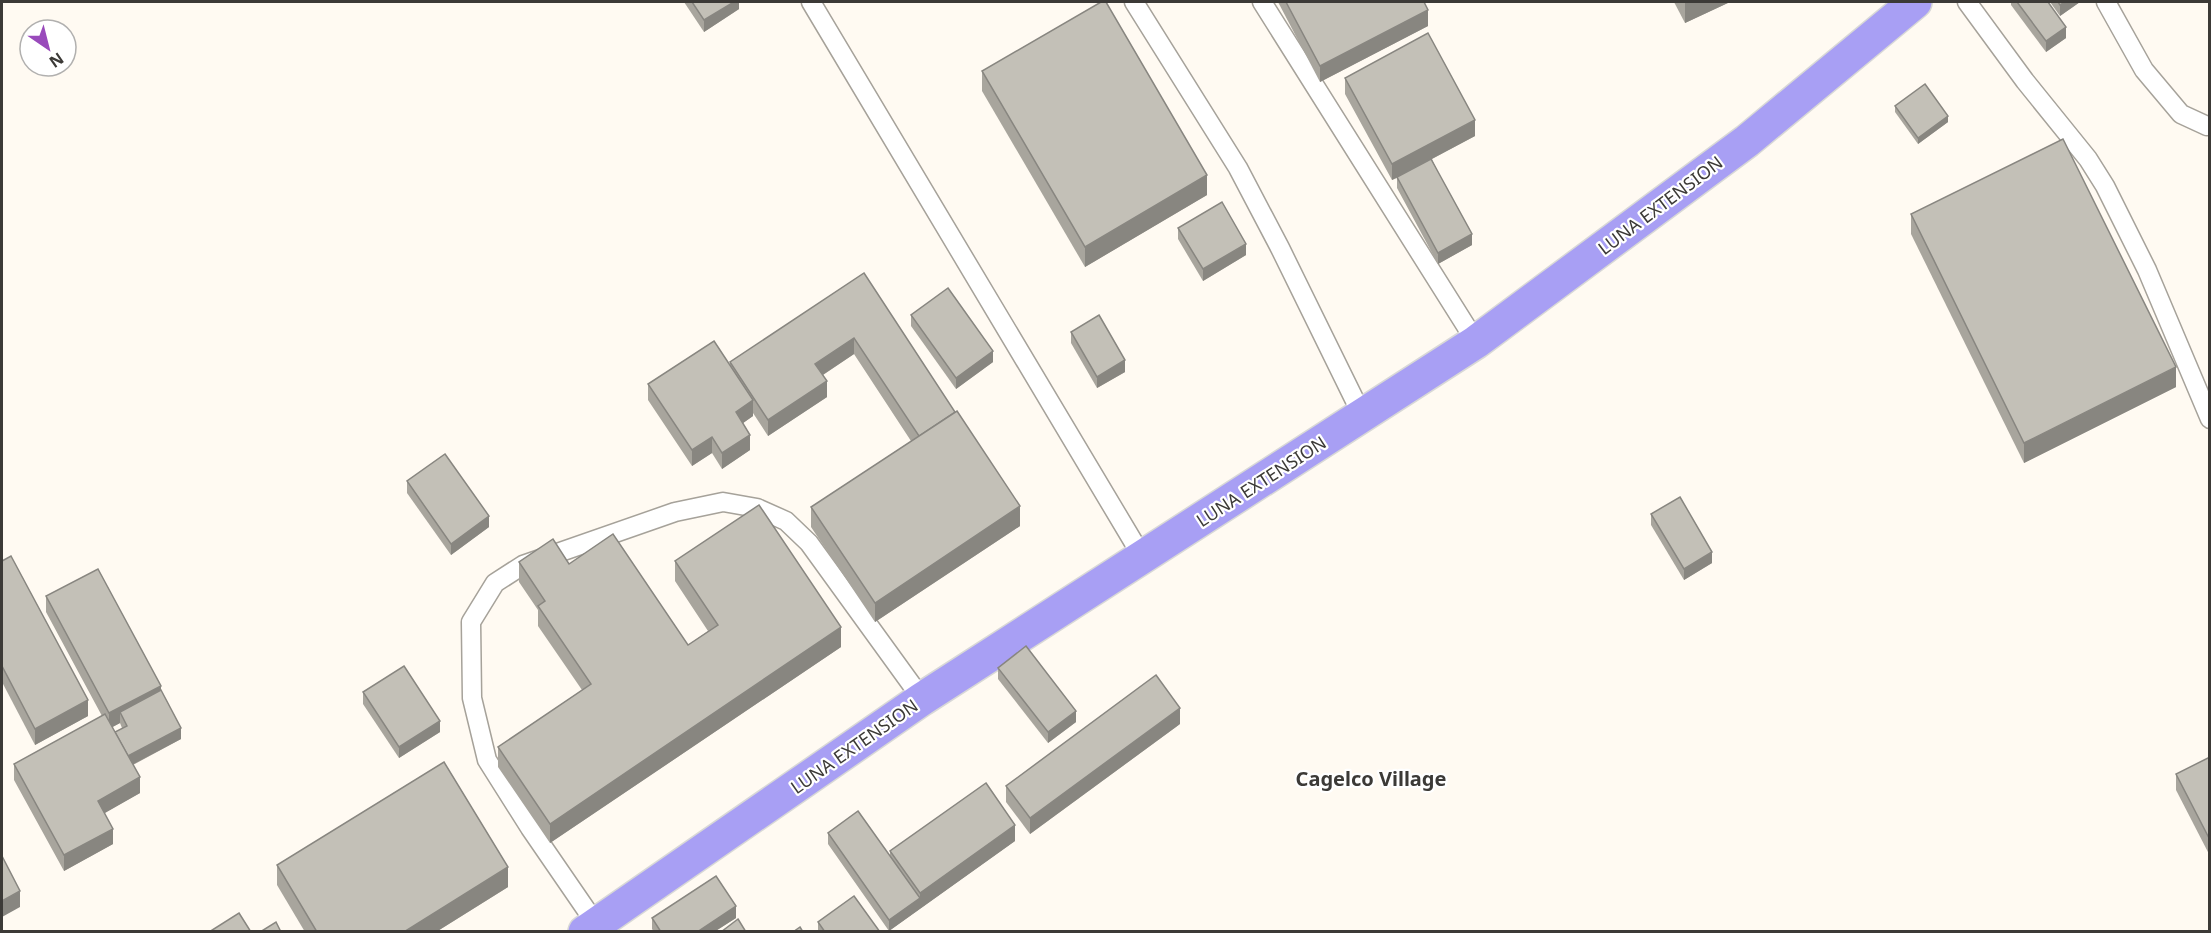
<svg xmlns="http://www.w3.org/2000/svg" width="2211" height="933" viewBox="0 0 2211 933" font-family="'Noto Sans',sans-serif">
  <rect width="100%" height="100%" fill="#fffaf2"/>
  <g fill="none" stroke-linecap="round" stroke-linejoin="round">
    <defs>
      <g id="lane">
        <polyline points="811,2 1143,558"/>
        <polyline points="1134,2 1238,168 1280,248 1362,415"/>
        <polyline points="1262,2 1476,342"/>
        <polyline points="1967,2 2025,81 2088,159 2105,186 2147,270 2210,419"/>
        <polyline points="2106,2 2144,70 2181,114 2207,126"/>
        <polyline points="596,924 530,828 487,760 472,698 471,622 495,583 523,565 675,512 723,502 757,508 786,521 809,543 922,699"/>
      </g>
      <polyline id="highway" points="585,932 922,699 1476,342 1747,141 1915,2"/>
    </defs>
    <use href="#lane" stroke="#a6a29a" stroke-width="21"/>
    <use href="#highway" stroke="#d8d8d7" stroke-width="36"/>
    <use href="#lane" stroke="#fff" stroke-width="18"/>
    <use href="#highway" stroke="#a89ff4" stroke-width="33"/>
  </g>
  <g fill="#a8a59d" fill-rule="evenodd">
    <polygon points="684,2 739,2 739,9 704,32"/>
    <polygon points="1278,2 1424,2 1428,26 1320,82"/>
    <polygon points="1674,2 1730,2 1685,23"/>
    <polygon points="2011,2 2048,2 2066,38 2046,52 2011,5"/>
    <polygon points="2050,2 2080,2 2060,16"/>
    <polygon points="982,71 1207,195 1085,267 982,91"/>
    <polygon points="1345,78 1475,136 1432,159 1472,245 1438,264 1397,188 1397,178 1392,180 1345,94"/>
    <polygon points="1895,106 1948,122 1918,144 1895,112"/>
    <polygon points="1911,214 2176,387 2024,463 1911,234"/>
    <polygon points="1178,228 1246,255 1203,281 1178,239"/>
    <polygon points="864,273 1020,526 875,622 811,527 811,507 911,441 854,354 823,375 827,397 768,436 753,413 753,416 743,423 750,450 722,469 712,453 692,466 648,400 648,384 730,366 730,362"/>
    <polygon points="911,315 993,362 956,389 911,326"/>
    <polygon points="1071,332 1125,372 1097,388 1071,343"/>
    <polygon points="407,481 489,527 451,555 407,493"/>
    <polygon points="1651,514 1712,563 1684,580 1651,525"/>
    <polygon points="2,561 88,716 35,745 2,682"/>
    <polygon points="675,561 841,647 550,843 498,767 498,747 582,690 538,626 538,610 519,582 519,562 569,564 688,645 708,631 675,581"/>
    <path d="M46,596L161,690L181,739L133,765L140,793L104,813L113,844L64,871L14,780V764L102,716L46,612ZM120,723L122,728L115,733L112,727Z"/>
    <polygon points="998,668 1076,722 1048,743 998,679"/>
    <polygon points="363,692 440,732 399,758 363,704"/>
    <polygon points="1180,724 1030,834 1006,802 1006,786"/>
    <polygon points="2210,757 2210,856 2176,790 2176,774"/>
    <polygon points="828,833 890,856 890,851 1015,841 889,931 828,844"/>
    <polygon points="277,865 508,887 436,932 305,932 277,885"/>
    <polygon points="652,918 736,918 714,932 654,932 652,929"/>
    <polygon points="818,922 880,932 818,932"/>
  </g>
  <g fill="#888680">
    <polygon points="734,2 739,2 739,9 704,32 704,20"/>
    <polygon points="1689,2 1730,2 1685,23 1685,3"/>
    <polygon points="2065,2 2080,2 2060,16 2060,5"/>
    <polygon points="1428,10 1428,26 1320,82 1320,66"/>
    <polygon points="2066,27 2066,38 2046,52 2046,41"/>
    <polygon points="1948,116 1948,122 1918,144 1918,138"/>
    <polygon points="1475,120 1475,136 1392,180 1392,164"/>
    <polygon points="1207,175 1207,195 1085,267 1085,247"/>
    <polygon points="1472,234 1472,245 1438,264 1438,253"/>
    <polygon points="1246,244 1246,255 1203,281 1203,269"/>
    <polygon points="854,338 854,354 815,380 815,364"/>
    <polygon points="993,351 993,362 956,389 956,378"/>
    <polygon points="1125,360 1125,372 1097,388 1097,377"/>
    <polygon points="2176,367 2176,387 2024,463 2024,443"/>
    <polygon points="827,381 827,397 768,436 768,420"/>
    <polygon points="753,400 753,416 736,428 736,412"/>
    <polygon points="750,435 750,450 722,469 722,453"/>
    <polygon points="712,437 712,453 692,466 692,450"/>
    <polygon points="1020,506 1020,526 875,622 875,603"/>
    <polygon points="489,516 489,527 451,555 451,544"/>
    <polygon points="1712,552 1712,563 1684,580 1684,569"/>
    <polygon points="841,627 841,647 550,843 550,824"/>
    <polygon points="161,686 161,702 120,712 120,723 109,729 109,713"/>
    <polygon points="88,700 88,716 35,745 35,729"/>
    <polygon points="1180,708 1180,724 1030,834 1030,818"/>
    <polygon points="1076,711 1076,722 1048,743 1048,732"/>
    <polygon points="440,721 440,732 399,758 399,747"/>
    <polygon points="181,728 181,739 128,767 128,756"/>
    <polygon points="140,777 140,793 98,817 98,801"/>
    <polygon points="1015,825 1015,841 889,931 889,920 920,898 920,893"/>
    <polygon points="113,829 113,844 64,871 64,855"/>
    <polygon points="508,867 508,887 436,932 404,932"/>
    <polygon points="20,891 20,907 2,917 2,901"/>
    <polygon points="736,906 736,918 714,932 697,932"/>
  </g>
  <g fill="#c3c0b7" stroke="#888680" stroke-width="1.5">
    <polygon points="692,2 734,2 704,20"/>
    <polygon points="1101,2 1106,2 1207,175 1085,247 982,71"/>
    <polygon points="1286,2 1424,2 1428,10 1320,66"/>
    <polygon points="2017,2 2048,2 2066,27 2046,41"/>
    <polygon points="2058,2 2065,2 2060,5"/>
    <polygon points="1428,33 1475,120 1392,164 1345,78"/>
    <polygon points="1925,84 1948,116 1918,138 1895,106"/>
    <polygon points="2063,139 2176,367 2024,443 1911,214"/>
    <polygon points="1431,159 1472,234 1438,253 1397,177"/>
    <polygon points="1222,202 1246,244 1203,269 1178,228"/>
    <polygon points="864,273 955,412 919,436 854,338 815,364 827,381 768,420 730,362"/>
    <polygon points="948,288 993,351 956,378 911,315"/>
    <polygon points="1099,315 1125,360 1097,377 1071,332"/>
    <polygon points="714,341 753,400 736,412 750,435 722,453 712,437 692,450 648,384"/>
    <polygon points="957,411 1020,506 875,603 811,507"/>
    <polygon points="445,454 489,516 451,544 407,481"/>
    <polygon points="1680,497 1712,552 1684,569 1651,514"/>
    <polygon points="759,505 841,627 550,824 498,747 591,684 538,606 545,601 519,562 553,539 569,564 613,534 688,645 718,625 675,561"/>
    <polygon points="11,556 88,700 35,729 2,666 2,561"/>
    <polygon points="98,569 161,686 109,713 46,596"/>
    <polygon points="1026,646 1076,711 1048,732 998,668"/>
    <polygon points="404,666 440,721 399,747 363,692"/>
    <polygon points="1156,675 1180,708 1030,818 1006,786"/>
    <polygon points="161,690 181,728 128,756 115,732 127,726 120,712"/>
    <polygon points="105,714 140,777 98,801 113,829 64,855 14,764"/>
    <polygon points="2210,757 2210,840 2176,774"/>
    <polygon points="444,762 508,867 404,932 317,932 277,865"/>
    <polygon points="986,783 1015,825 920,893 890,851"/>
    <polygon points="858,811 920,898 889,920 828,833"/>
    <polygon points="2,856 20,891 2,901"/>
    <polygon points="716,876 736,906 697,932 661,932 652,918"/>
    <polygon points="854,896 880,932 825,932 818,922"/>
    <polygon points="239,913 251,932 209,932"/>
    <polygon points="738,919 746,932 721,932"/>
    <polygon points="276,922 281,932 260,932"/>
    <polygon points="800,927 803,932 793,932"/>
  </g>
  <g text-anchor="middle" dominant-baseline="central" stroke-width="4.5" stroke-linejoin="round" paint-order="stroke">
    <g font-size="18" fill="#3c3a37" stroke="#fff">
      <text transform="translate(1660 205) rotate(-37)">LUNA EXTENSION</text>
      <text transform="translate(1261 481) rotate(-33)">LUNA EXTENSION</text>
      <text transform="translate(854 746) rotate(-35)">LUNA EXTENSION</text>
    </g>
    <g font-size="20" font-weight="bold" fill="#3c3a37" stroke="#fff">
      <text x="1371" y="778">Cagelco Village</text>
    </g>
  </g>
  <rect width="2211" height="933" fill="none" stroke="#3c3a37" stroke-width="6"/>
  <g transform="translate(48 48) rotate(145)"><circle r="28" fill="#ffffff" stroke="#b1b0af" stroke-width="1.5"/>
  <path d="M0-4.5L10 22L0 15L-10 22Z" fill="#994abb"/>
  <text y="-9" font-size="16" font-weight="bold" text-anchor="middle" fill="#3c3a37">N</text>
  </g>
</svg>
